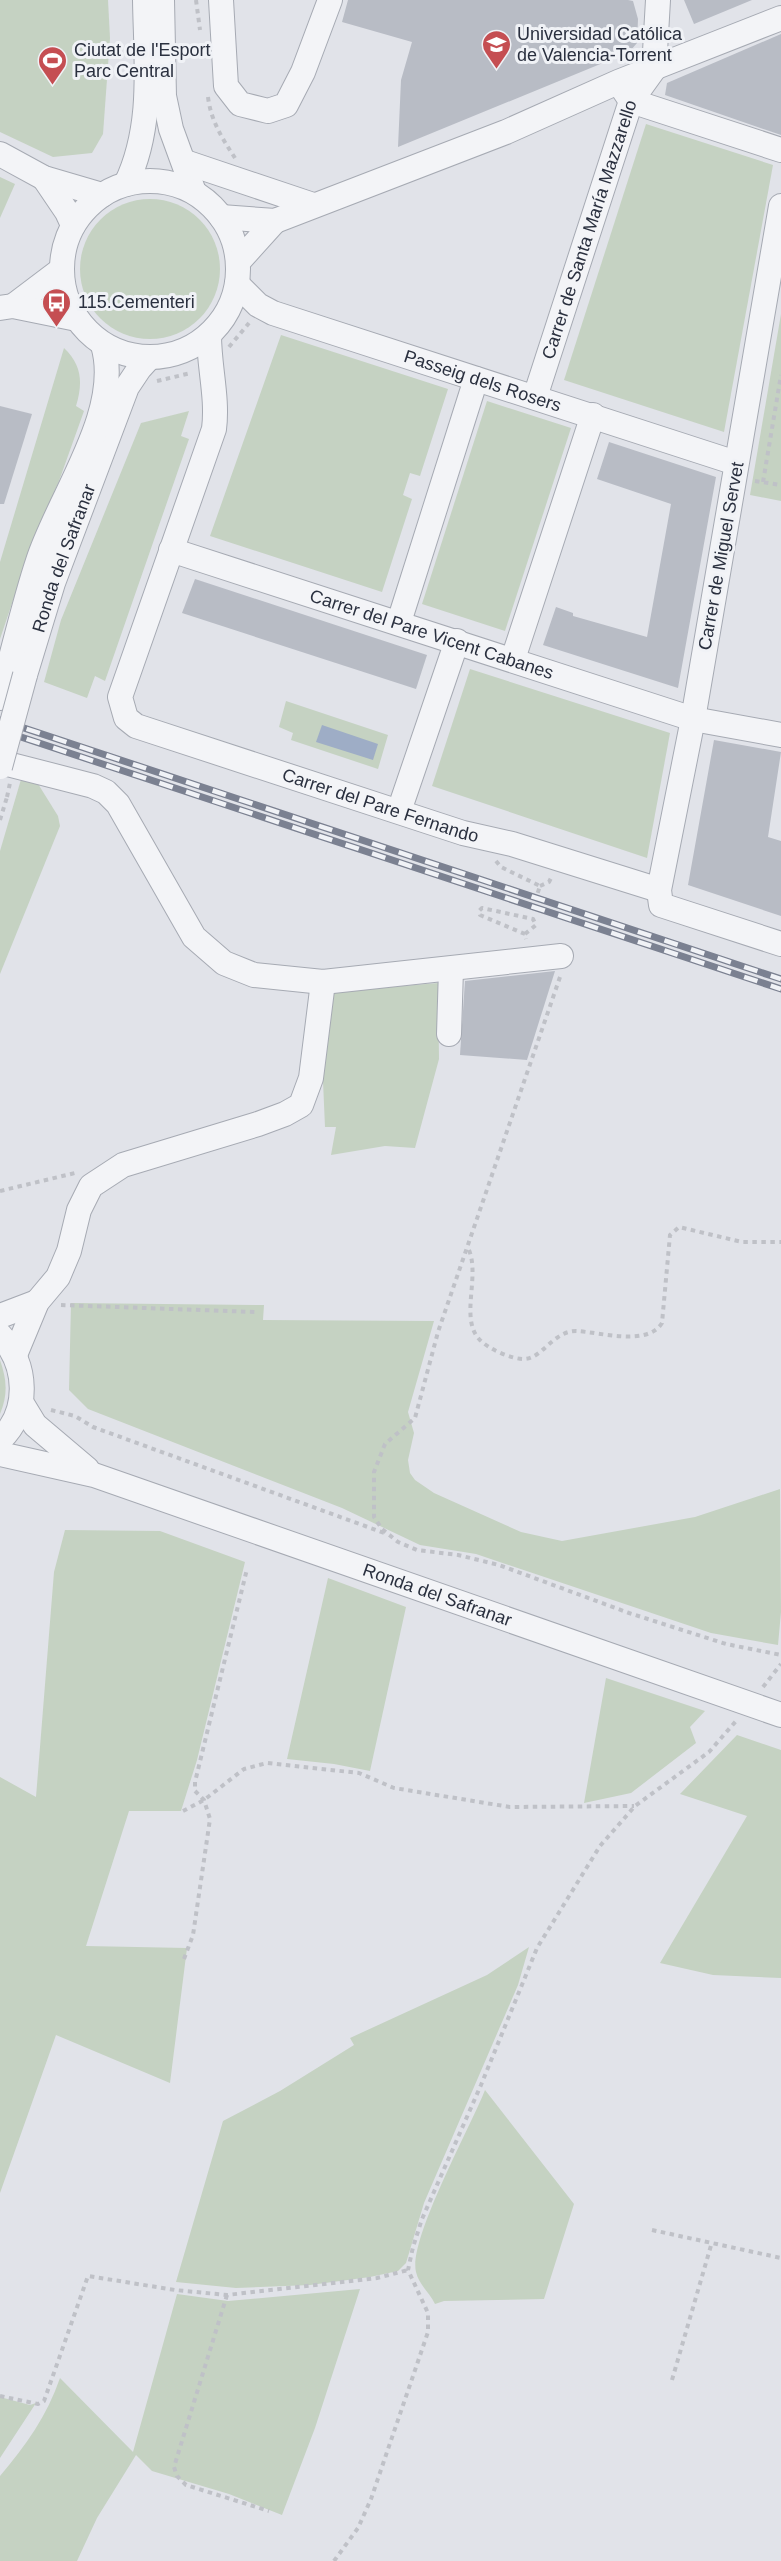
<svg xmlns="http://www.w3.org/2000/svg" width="781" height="2561" viewBox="0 0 781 2561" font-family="Arial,sans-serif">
  <rect width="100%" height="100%" fill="#e1e3e9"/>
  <g fill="#c5d2c2">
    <polygon points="0,0 108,0 110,38 103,134 92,153 53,157 0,132"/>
    <polygon points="646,124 773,165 724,432 564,380"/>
    <polygon points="0,177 15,184 0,218"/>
    <circle cx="150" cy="269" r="70"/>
    <polygon points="781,314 781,501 750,495"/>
    <polygon points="281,335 448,389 420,476 410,473 403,495 412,499 382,592 210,536"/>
    <path d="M64,348C82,365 83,383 76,406L84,411L59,481L33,541L0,639V562Z"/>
    <polygon points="487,401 571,428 505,631 422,604"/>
    <polygon points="189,411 181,436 189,439 105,681 95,676 87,698 44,682 61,620 141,423"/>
    <polygon points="470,669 670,733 647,858 432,786"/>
    <polygon points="286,701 388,735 378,769 291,740 293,733 279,727"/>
    <polygon points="22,776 35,779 58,816 60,826 0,974 0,851"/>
    <polygon points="438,983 439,1059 415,1148 385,1146 331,1155 336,1127 325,1127 322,1058 332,992"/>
    <polygon points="71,1303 264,1305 263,1320 434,1321 408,1412 414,1433 408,1460 410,1473 415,1480 434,1493 521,1532 562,1541 695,1517 780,1489 781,1612 778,1645 711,1633 476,1554 420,1545 342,1508 88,1409 69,1390"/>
    <path d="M0,1360C7,1380 8,1395 0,1414Z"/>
    <polygon points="65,1530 160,1531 245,1562 197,1760 181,1811 129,1811 86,1946 187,1948 170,2083 56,2035 0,2193 0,1777 36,1797 54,1572"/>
    <polygon points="328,1578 406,1607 370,1771 334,1764 287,1759"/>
    <polygon points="606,1678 705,1711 690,1727 696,1743 631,1793 584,1803"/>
    <polygon points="737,1735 781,1750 781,1978 713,1975 660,1963 747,1816 680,1794"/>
    <polygon points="529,1947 518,1985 424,2203 406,2263 398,2271 370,2277 310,2285 236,2288 176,2282 223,2121 280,2091 354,2045 350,2038 487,1975"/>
    <path d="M485,2090L574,2204L544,2299L444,2301L435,2304C430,2293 419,2285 416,2272C408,2240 471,2126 485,2090Z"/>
    <path d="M360,2289L315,2428L282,2515L229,2494L152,2471L136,2455L97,2518L77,2561H0V2476C26,2445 47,2416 60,2378L133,2452L177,2294L228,2301Z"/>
    <polygon points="0,2397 30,2405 36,2403 0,2458"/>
  </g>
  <polygon fill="#9eadc6" points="322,725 378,744 373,760 316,742"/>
  <g fill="#b8bcc5">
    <polygon points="348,0 628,0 633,1 638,19 637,43 631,50 616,50 615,58 398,147 401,80 412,42 342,22"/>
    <polygon points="684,0 752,0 694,24"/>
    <polygon points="781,34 781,135 665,95 667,83"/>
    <polygon points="0,406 32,414 4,504 0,504"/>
    <polygon points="609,442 716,477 678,688 543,645 556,607 573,613 573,616 647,637 671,504 597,479"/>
    <polygon points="195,579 427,655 416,689 182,613"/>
    <polygon points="714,740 781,752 768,837 781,841 781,916 688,885"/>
    <polygon points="555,971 527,1060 460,1055 465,981"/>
  </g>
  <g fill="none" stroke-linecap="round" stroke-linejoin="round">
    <defs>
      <g id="minor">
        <polyline points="162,0 164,96 171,129 194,192"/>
        <polyline points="221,0 226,86 240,104 268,111 286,105 303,72 330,0"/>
        <polyline points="623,89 631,101 781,150"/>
        <polyline points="0,154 44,178 102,195"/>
        <polyline points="185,162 313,205"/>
        <polyline points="44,178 67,212 73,225"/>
        <circle cx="150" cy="269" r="88"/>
        <path d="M126,184C154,126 146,62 145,0"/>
        <polyline points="781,206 693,719 659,890 661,905 781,944"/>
        <polyline points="221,217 275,221 506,132 618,82 781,18"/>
        <polyline points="238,262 275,221"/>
        <path id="s1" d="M237,284L258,305L273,313L736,463"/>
        <polyline points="13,306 62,269"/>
        <polyline points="0,308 13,306 77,319"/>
        <path id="s2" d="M209,335C209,367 218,398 214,429L120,697L126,718L136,726L463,833L512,844L659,890"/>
        <path id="s3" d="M535,397L631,101L654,69L658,0"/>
        <path id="s4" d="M171,550L693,719L781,735"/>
        <polyline points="399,622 476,379"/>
        <polyline points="513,659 593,415"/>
        <path id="s5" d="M25,675L53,583L127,387L139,369L149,358"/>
        <path d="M0,698C13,653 23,606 38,561C59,496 123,412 103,345"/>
        <polyline points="0,762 93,786 106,792 118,804 194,937 224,963 254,975 323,982 561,956"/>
        <polyline points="399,811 457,641"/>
        <polyline points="449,1034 451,969"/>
        <polyline points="0,1316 37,1302"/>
        <path d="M0,1335C28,1365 30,1411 0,1440"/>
        <polyline points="15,1355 37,1302 58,1277 69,1251 79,1210 91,1186 123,1165 258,1124 285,1114 301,1105 311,1078 323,982"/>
        <polyline points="21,1402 35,1425 87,1469"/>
        <path id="s6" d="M0,1454L94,1475L781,1715"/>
      </g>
    </defs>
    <use href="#minor" stroke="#a6aab3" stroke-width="26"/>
    <g stroke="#bfc1c7" stroke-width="4" stroke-dasharray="4.5 4.5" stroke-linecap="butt">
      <polyline points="196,0 200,30"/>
      <path d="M208,97C211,121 222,138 235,158"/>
      <polyline points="229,347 249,323"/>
      <polyline points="157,381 191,373"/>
      <polyline points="755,481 781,485"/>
      <polyline points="763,482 781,375"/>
      <polyline points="0,820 7,797"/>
      <polyline points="496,861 501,867 540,886 537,895"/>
      <polyline points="540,886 549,882 551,878"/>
      <polyline points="525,934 536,925 533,919 482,908 479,911 480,915 525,934 526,939"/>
      <polyline points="560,977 438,1332 415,1418 385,1444 374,1472 374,1517 382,1529 398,1542 417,1550 458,1555 499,1565 629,1613 726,1644 781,1655"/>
      <polyline points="0,1191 75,1173"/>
      <path d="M469,1250C480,1277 460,1318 479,1339C488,1349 511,1359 524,1359C542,1359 553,1331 576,1331C600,1332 647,1347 662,1323L670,1235L679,1227L742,1242H781"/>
      <polyline points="61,1305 255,1312"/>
      <polyline points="51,1410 75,1416 93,1427 387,1534"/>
      <polyline points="763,1687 781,1664"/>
      <polyline points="183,1811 204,1800 244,1769 267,1763 359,1773 394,1788 510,1807 634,1806"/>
      <polyline points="184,1959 193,1935 210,1819 204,1800 195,1791 195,1782 247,1569"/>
      <polyline points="652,2230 781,2258"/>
      <polyline points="227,2295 174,2467 177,2476 186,2485 269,2511"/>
      <polyline points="672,2380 712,2242"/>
      <polyline points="0,2396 38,2404 44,2401 88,2276 175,2290 227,2295 377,2278 408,2270"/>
      <polyline points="334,2561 358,2528 371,2499 428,2332 428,2313 408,2270 413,2247 422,2219 481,2085 537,1948 600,1846 635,1806 709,1752 736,1721"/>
    </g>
    <use href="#minor" stroke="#f3f4f7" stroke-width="24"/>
    <defs>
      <g id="rail">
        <polyline points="0,720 781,979"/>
        <polyline points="0,730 781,989"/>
      </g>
    </defs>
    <use href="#rail" stroke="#7b8191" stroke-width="7"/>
    <use href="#rail" stroke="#f0f2f6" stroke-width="4.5" stroke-dasharray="14" stroke-linecap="butt"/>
    <defs>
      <polyline id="minor-bridge" points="0,767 25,675"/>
    </defs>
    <use href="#minor-bridge" stroke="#a6aab3" stroke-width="26" stroke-linecap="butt"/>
    <polyline stroke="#bfc1c7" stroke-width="4" stroke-dasharray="4.5 4.5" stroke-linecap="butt" points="7,797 10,783"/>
    <use href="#minor-bridge" stroke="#f3f4f7" stroke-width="24"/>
  </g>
  <defs>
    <symbol id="school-pin" viewBox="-11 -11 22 30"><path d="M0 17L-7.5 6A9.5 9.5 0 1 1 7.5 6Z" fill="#c54e52" stroke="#f0f2f6"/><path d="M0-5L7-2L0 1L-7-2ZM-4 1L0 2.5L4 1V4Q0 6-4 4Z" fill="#fff"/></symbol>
    <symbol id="stadium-pin" viewBox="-11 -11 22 30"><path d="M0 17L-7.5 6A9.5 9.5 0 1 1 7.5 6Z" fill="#c54e52" stroke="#f0f2f6"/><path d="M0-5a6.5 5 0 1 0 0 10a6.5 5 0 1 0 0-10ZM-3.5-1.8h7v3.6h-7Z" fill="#fff"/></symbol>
    <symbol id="bus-pin" viewBox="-11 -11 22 30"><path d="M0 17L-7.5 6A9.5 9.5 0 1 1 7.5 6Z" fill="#c54e52" stroke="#f0f2f6"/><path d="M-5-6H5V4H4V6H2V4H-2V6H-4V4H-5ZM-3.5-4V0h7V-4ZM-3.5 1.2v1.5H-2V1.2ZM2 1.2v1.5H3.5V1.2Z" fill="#fff"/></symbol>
  </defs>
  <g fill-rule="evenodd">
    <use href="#school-pin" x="480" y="28" width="33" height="45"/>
    <use href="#stadium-pin" x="36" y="44" width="33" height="45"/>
    <use href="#bus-pin" x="40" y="286" width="33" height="45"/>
  </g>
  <g text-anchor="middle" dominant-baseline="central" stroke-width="6" stroke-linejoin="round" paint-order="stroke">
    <g font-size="18" fill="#2a303f" stroke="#f0f2f6" text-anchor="start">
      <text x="517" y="34">Universidad Católica<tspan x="517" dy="21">de Valencia-Torrent</tspan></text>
      <text x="74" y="50">Ciutat de l'Esport<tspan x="74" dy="21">Parc Central</tspan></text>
      <text x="78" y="302">115.Cementeri</text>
    </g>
    <g font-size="18" fill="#2a303f" stroke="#f0f2f6">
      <text stroke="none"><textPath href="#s3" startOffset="176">Carrer de Santa María Mazzarello</textPath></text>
      <text stroke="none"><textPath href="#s1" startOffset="267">Passeig dels Rosers</textPath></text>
      <text transform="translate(721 556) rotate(-80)">Carrer de Miguel Servet</text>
      <text stroke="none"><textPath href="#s5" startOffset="123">Ronda del Safranar</textPath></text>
      <text stroke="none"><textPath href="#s4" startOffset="274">Carrer del Pare Vicent Cabanes</textPath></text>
      <text stroke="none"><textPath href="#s2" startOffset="670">Carrer del Pare Fernando</textPath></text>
      <text stroke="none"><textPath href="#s6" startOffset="460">Ronda del Safranar</textPath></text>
    </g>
  </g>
</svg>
